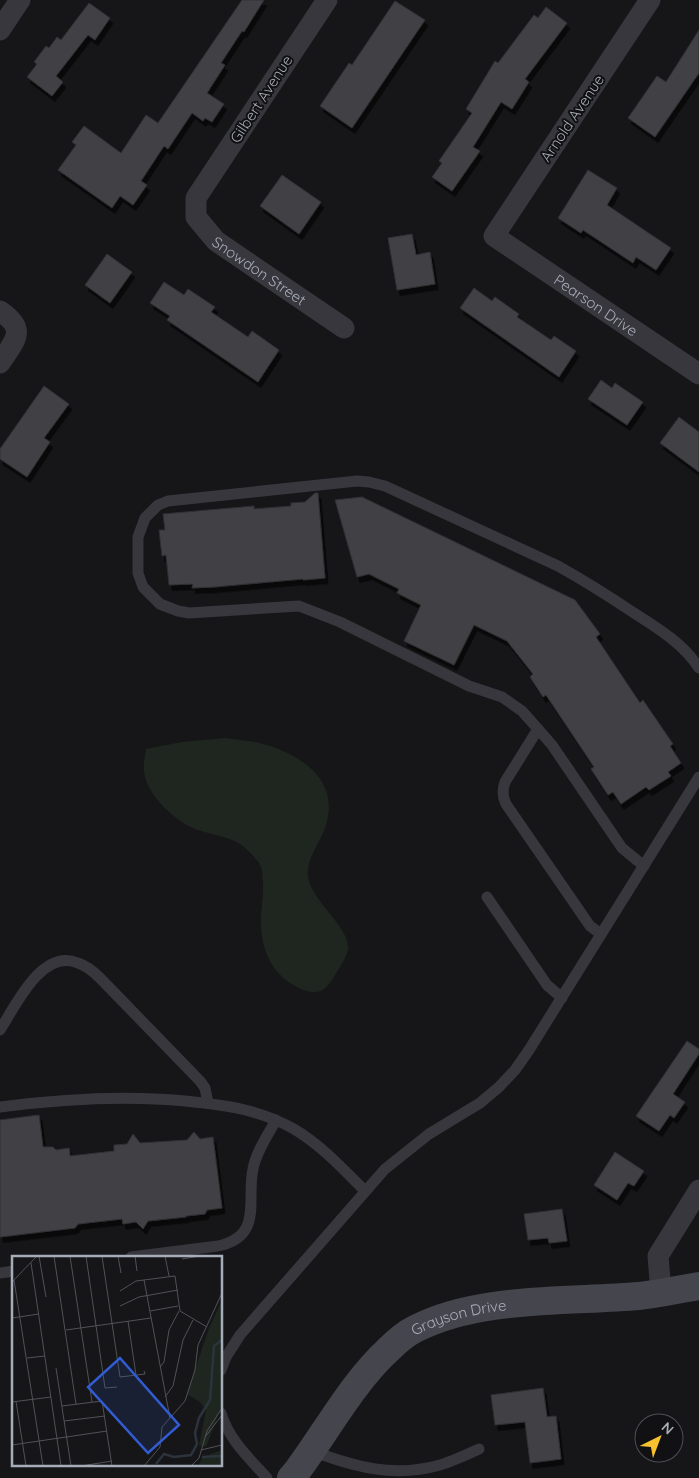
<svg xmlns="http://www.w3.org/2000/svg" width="699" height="1478" viewBox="0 0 699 1478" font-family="Quicksand,sans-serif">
  <defs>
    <filter id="shadow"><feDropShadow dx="3" dy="5.5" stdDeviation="0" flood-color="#0009"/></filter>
  </defs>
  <rect width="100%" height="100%" fill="#161618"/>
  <path fill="#1e261f" d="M225,738C236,740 248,740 259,743C300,753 342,780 325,828C320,843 306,859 308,876C311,901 349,926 348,948C347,957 340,967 335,975C330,983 324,993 313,992C303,992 293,985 286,980C270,968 262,947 261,927C260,912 264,897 263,882C262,878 263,871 261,867C258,859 250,853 244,847C232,837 213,835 198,830C176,822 147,796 144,772C143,765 145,756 146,749L182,742Z"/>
  <g fill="#404145" stroke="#303034" filter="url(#shadow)">
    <polygon points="242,0 264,0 244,32 242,31 221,63 225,65 207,93 224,104 212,122 205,118 203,121 192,113 168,149 164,146 141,181 147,185 133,205 120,196 112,208 58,170 76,145 72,142 84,126 121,153 146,115 158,123"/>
    <polygon points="395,1 425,20 352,128 320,106 349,63 352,65"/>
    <polygon points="89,3 110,18 95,40 88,35 56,76 63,82 52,96 27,77 37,64 34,62 46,46 49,48 57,37 61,40"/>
    <polygon points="546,7 567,23 525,79 529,82 512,109 501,102 473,147 480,151 452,191 432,177 442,163 439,161 472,113 466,109 495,61 498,63 534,15 538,18"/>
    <polygon points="699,30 699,73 655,137 628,118 657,76 666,82"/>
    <polygon points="588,170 617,188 607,205 671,248 656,270 636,257 633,263 583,230 581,233 558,218"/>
    <polygon points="282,175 321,202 299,234 260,206"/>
    <polygon points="412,234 416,255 430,252 435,284 397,290 388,238"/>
    <polygon points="107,254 132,272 110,303 85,285"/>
    <polygon points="164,282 184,295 188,289 215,307 211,312 248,337 252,331 279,350 258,382 167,320 170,316 150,303"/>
    <polygon points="474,288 492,301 495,297 519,314 517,317 551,340 554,336 576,351 559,377 460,308"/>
    <polygon points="601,380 612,388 615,383 643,402 627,425 588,399"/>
    <polygon points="44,386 69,404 44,438 50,442 27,477 0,459 0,449"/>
    <polygon points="679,417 699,432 699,472 660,443"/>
    <polygon points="315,493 318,493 325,578 303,580 303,579 214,587 192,588 193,584 169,585 166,555 162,556 159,530 165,530 163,514 254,506 254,509 291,506 291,503 305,502"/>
    <polygon points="362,497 575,600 600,634 596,637 640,703 643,700 673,744 670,746 681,763 668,772 671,776 649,790 646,787 621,804 613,792 608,795 591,769 594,767 546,695 543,697 530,677 533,674 507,641 474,625 454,665 404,641 421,605 397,593 399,589 369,574 357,577 335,500"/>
    <polygon points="687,1041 699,1049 699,1054 673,1094 685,1102 674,1118 670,1115 659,1131 636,1116"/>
    <polygon points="39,1115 43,1147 53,1147 56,1150 69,1148 70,1156 114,1151 114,1145 127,1144 133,1134 140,1143 187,1140 194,1132 200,1139 213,1137 222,1208 207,1210 205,1214 186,1216 186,1217 148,1221 143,1229 136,1222 123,1224 122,1219 78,1224 75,1228 0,1237 0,1120"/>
    <polygon points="615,1152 644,1171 634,1186 628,1183 617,1200 594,1185"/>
    <polygon points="562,1209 567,1241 549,1243 548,1238 528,1240 524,1214"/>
    <polygon points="543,1388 547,1417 556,1416 561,1459 530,1463 525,1422 495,1425 491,1395"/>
  </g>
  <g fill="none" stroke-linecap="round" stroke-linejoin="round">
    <g stroke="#37373d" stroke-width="11">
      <path d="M538,729L505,782C502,790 502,796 506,804L590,926L601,934"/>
      <path d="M644,866L622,848L552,745L538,729L522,711L502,697L469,686L340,622L299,606L189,613L178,611L160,604L143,587L138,573V537L145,518L158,505L168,501L357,481L369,482L385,486L558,566C583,580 607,595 631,611C656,627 683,643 699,668"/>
      <polyline points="487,897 547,985 562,998"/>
      <path d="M0,1030C16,1005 42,948 78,963C87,966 94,972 100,978L200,1081L205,1088L208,1103"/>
      <path d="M0,1107C62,1099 123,1095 185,1101C225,1105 258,1109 294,1129C321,1145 343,1169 365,1191"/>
      <path d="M131,1257L218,1246C264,1236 246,1200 253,1169C256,1152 268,1135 276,1120"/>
      <polyline points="0,1273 14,1271"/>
      <polyline points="221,1370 226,1357 240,1335 385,1169 429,1134 480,1103 499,1087 515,1070 529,1050 699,777"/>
      <path d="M221,1413C229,1440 249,1458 267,1478"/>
      <path d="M312,1451C355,1467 394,1478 440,1465C453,1461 466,1455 479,1449"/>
    </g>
    <g stroke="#37373d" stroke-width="21">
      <path id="s1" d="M327,0L196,198V217L216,241L344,328"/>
      <path id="s2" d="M650,0L494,236L699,374"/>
      <polyline points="0,30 20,0"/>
      <path d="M0,311C28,330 15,340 0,363"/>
      <polyline points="661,1292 658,1256 699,1190"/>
    </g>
    <path stroke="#45464d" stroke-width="28" id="s3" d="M291,1478L297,1471C326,1432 353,1382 388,1350C396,1342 405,1334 415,1329C478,1296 569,1302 639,1296C659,1294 679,1289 699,1286"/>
  </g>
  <g text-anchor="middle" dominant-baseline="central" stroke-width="4" stroke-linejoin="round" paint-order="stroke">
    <g font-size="15" fill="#a7acb9" stroke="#111113">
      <text transform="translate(261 99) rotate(-57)">Gilbert Avenue</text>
      <text transform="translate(572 118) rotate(-56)">Arnold Avenue</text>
      <text stroke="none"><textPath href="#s1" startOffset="340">Snowdon Street</textPath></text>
      <text stroke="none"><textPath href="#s2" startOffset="406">Pearson Drive</textPath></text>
      <text stroke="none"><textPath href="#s3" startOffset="241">Grayson Drive</textPath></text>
    </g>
  </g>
  <g transform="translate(12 1256)">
    <rect width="210" height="210" fill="#161618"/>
    <path d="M210,44V149L194,191L187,189L194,154L188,146L175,138L197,72ZM210,194V210H186L191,201Z" fill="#1e261f"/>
    <path fill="none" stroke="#2b343d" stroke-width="2.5" d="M190,201L210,200M144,208L152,198L162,201L179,199L185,188L183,177L187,162L198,144L202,90L210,84"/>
    <path fill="none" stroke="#505258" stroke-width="1" d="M27,0L34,41M42,0L64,148M58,0L80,146M74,0L93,132L105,131M90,0L108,121L133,118L132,115M106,0L109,17M123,0L125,15M153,0L157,20M170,3L188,0M19,7L49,210M2,24L31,210M132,24L158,162M1,25L25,0M108,35L124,25L163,20L168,55L195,71M108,50L127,41L166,34M138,55L166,50M0,62L27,58M116,65L124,119M54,74L139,62M15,102L33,100M148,111L152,106L157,74L167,55M44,112L59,210M153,141L161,130L171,84L181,64M4,145L14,210M0,146L39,141M50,150L90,145L100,210M52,165L93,160M193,181L210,159M0,189L95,175M189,194L210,189M69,210L100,205M132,210L148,191L150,171L173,145L183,114L186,89L210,37M179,210L187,202L195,175L210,152"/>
    <path fill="#325cd3" fill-opacity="0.15" stroke="#325cd3" stroke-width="2.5" d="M108,102L167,169L136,197L76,131Z"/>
    <rect width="210" height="210" fill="none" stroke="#a7acb9" stroke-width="2.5"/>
  </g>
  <g transform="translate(659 1438) rotate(42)"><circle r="24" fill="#111113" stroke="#4d4f55"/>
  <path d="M0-4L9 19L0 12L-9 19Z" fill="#f8c22e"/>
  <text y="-8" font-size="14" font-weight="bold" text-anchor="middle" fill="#a7acb9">N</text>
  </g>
</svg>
